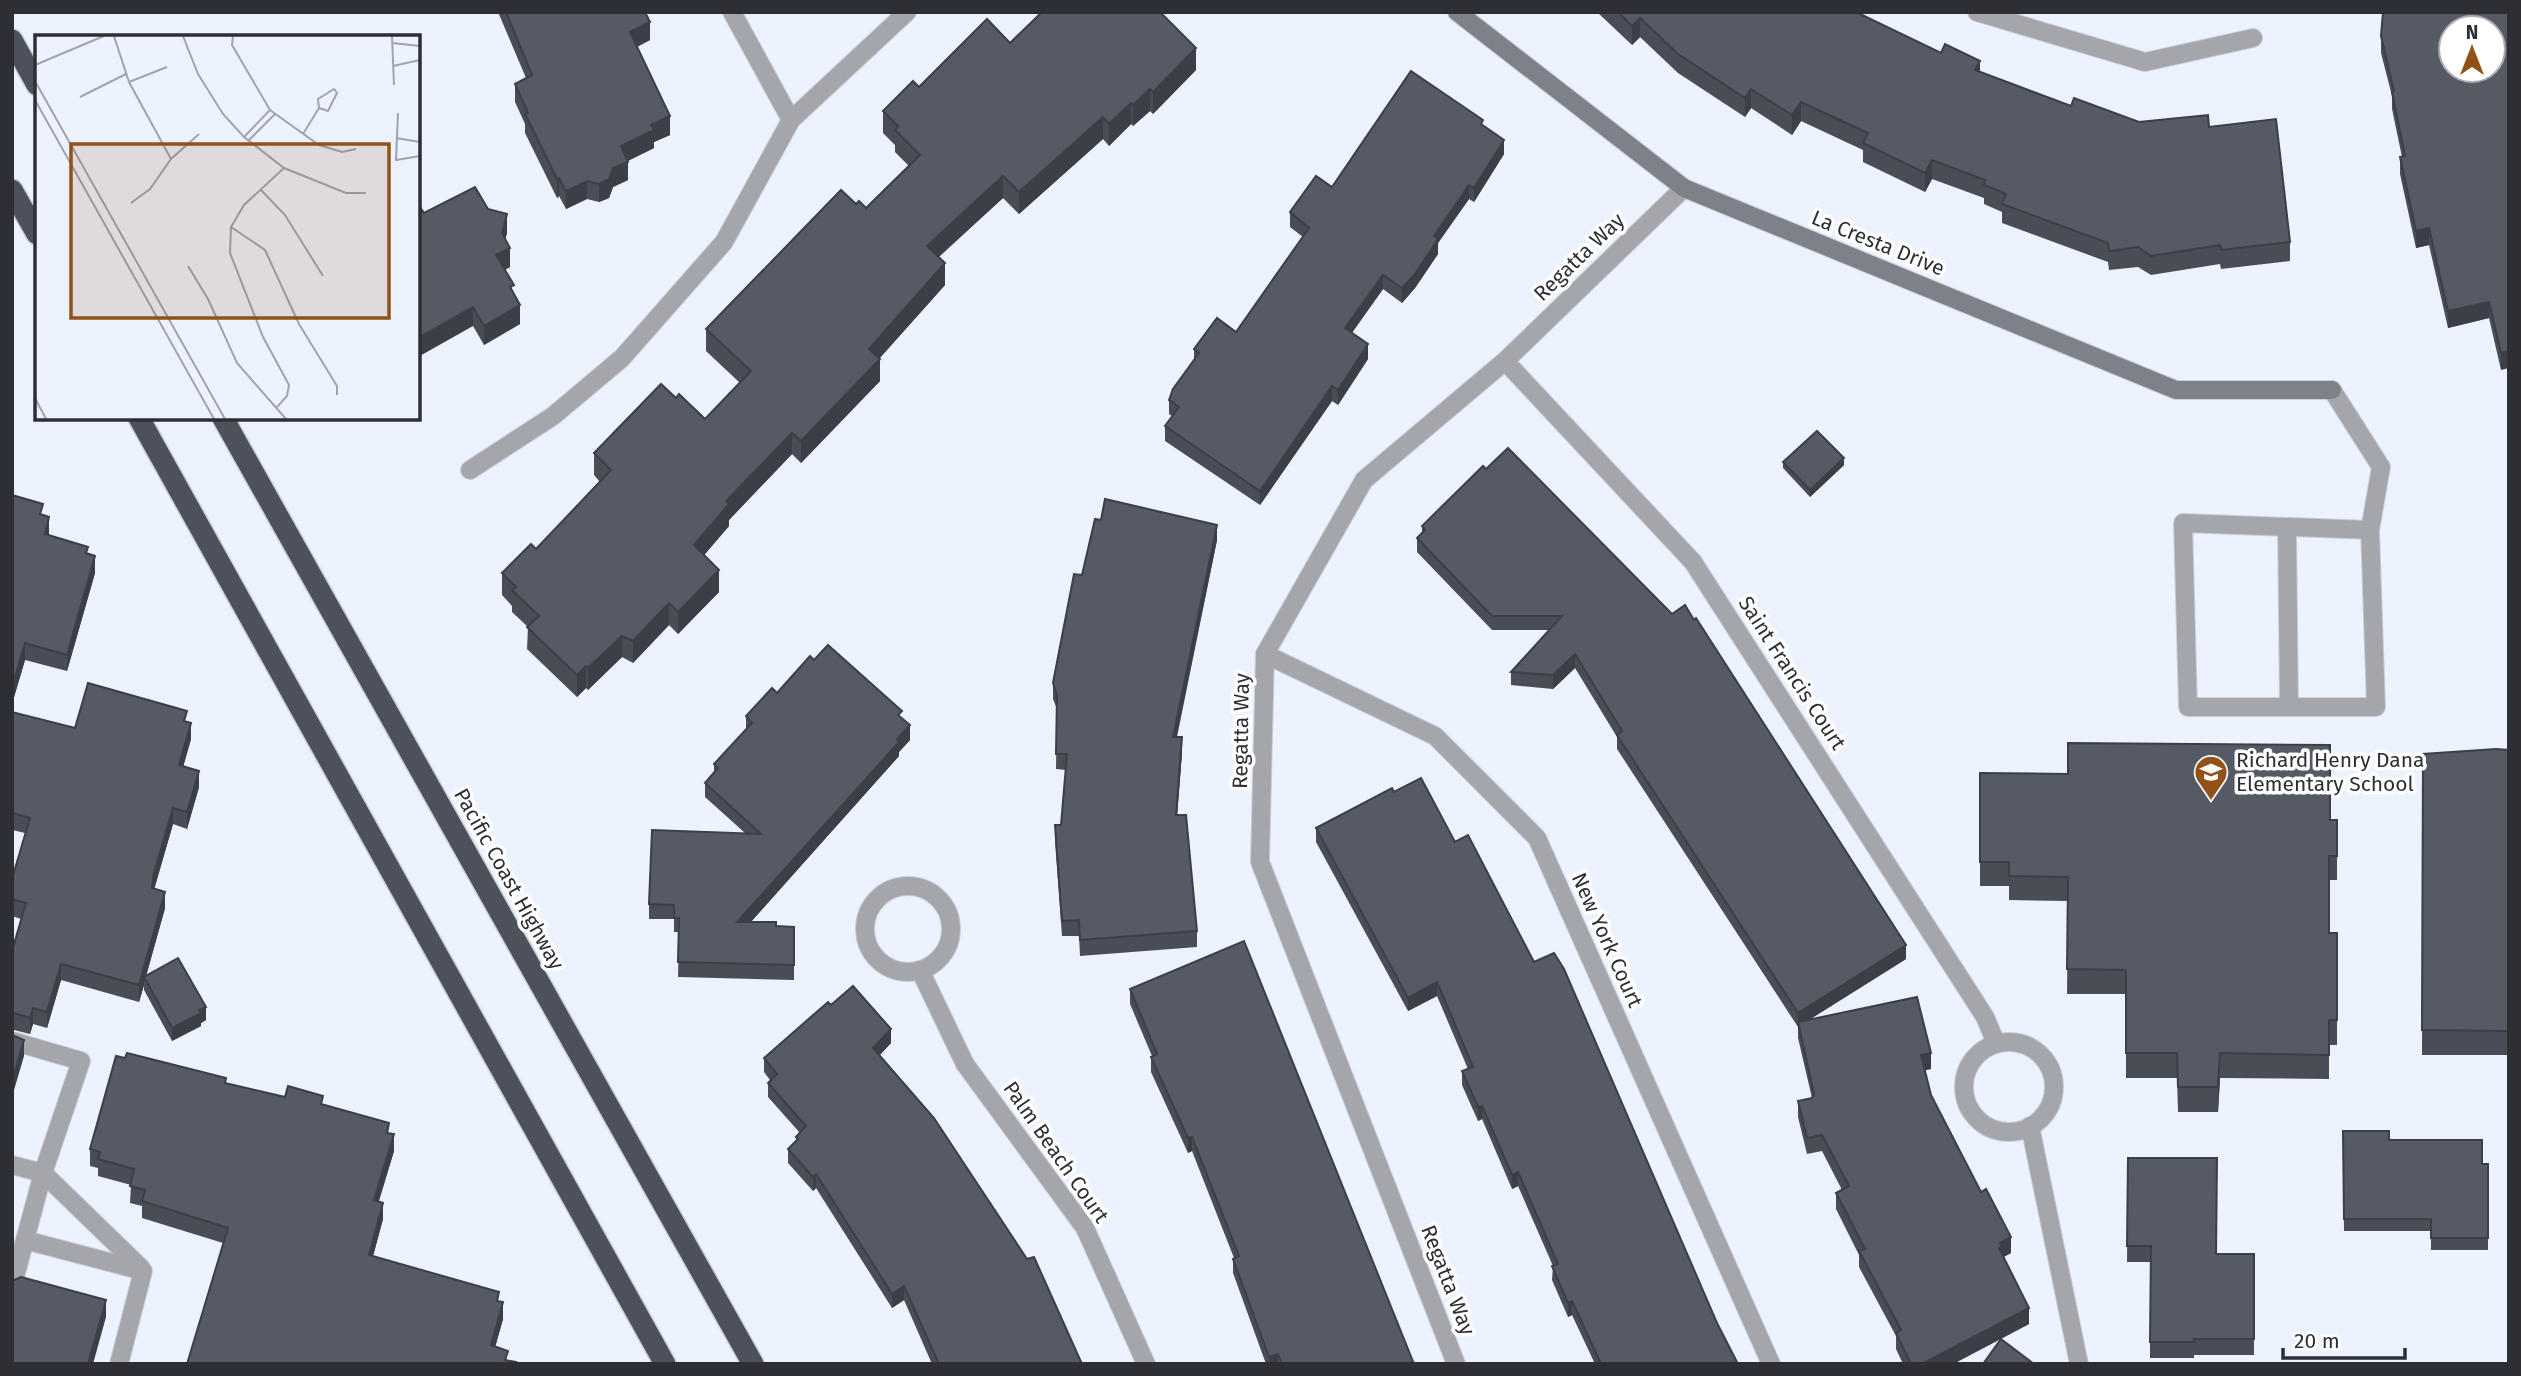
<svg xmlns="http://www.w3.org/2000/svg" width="2521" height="1376" viewBox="0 0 2521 1376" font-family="'Fira Sans',sans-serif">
  <rect width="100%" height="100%" fill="#edf2ff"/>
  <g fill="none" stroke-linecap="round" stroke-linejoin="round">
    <defs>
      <g id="lane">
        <polyline points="2332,390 2381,467 2370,530 2183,523 2188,707 2376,707 2370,530"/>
        <polyline points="2287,527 2289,707"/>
        <polyline points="12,1041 81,1061 43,1173 12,1288"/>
        <polyline points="2030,1126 2079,1364"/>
        <polyline points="12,1165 43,1173 141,1268"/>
        <polyline points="25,1240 143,1271 119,1364"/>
      </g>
      <g id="street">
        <polyline points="732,12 791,120"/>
        <polyline points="1977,12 2145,62 2253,38"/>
        <polyline points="1505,361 1693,562 1985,1017 1996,1043"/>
        <polyline points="470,470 553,416 622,358 724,242 791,120 907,12"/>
        <polyline points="1265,654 1435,736 1537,838 1771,1364"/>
        <circle cx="908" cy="929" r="43"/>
        <polyline points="920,970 965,1064 1085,1228 1146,1364"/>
        <circle cx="2009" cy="1087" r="45"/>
        <polyline points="1456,1364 1260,862 1265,654 1364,480 1505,361 1684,188"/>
      </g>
      <polyline id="secondary" points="1457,12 1684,188 2176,390 2332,390"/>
      <g id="highway">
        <polyline points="12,40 37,85"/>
        <polyline points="12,190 37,234"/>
        <polyline points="139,418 665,1364"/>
        <polyline points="223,418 753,1364"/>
      </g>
    </defs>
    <use href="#lane" stroke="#cacfda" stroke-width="20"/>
    <use href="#street" stroke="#cacfda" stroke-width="20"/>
    <use href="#secondary" stroke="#cacfda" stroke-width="20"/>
    <use href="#highway" stroke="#cacfda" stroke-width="24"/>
    <use href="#lane" stroke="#a4a6ab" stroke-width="18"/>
    <use href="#street" stroke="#a4a6ab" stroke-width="18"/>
    <use href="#secondary" stroke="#7e8188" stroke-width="18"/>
    <use href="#highway" stroke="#4d515b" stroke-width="21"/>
  </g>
  <g fill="#4a4d56">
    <polygon points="498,12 645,12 650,40 637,47 670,135 654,142 654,148 628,161 628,180 613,187 609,198 599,202 587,199 566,209 559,196 557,198 525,133 525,124 515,102 515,84 526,78"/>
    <polygon points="1597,12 1856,12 1980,72 2071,106 2139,122 2209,127 2290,242 2290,261 2221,269 2220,264 2151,275 2138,267 2109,270 2108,262 2002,223 2002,212 1984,204 1984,198 1932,179 1925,192 1863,162 1863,150 1801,121 1792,135 1751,108 1745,117 1678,73 1640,37 1632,45"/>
    <polygon points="2509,12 2501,370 2489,318 2448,328 2429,245 2416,248 2400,174 2400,157 2402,157 2392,109 2392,96 2381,53 2381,36"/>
    <polygon points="1010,43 1196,70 1153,114 1150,111 1133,126 1131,124 1109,146 1103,139 1019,214 1003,198 939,257 945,285 879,359 880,381 801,463 792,454 729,520 729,526 704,555 719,592 678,634 669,625 633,663 622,657 588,690 586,688 577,697 527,649 528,627 512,612 512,606 502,595 502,573 536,549 600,482 594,475 594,453 676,398 705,419 740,383 706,351 706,329 856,204 866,208 909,166 895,152 895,145 883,133 883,111 919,87"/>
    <polygon points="1483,125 1504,154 1474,202 1469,199 1438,243 1438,254 1415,288 1402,303 1383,289 1352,333 1368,359 1338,405 1332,401 1260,505 1165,441 1165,426 1172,416 1169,414 1169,400 1194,360 1194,349 1236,332 1303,237 1290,227 1290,212 1332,187"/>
    <polygon points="424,213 507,233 505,239 510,267 505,270 514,294 520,324 484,345 473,326"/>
    <polygon points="1783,462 1844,465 1810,497 1783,468"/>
    <polygon points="1483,466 1906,959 1809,1020 1931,1069 1925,1070 1931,1095 2011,1253 2003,1257 2029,1324 1953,1364 1903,1364 1896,1349 1896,1336 1859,1267 1859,1255 1836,1209 1836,1193 1842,1190 1822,1151 1807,1154 1798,1117 1798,1101 1812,1098 1798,1038 1798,1027 1617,749 1617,737 1575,668 1553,689 1511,685 1511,672 1549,630 1492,630 1417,552 1417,538 1422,534 1422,526"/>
    <polygon points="12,495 43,515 49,533 49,535 88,554 95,573 67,671 25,660 12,704"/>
    <polygon points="1217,540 1177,737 1182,753 1177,815 1197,931 1197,947 1080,956 1079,936 1062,936 1055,841 1055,825 1061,825 1066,770 1056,769 1057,709 1053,699 1053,683 1082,575"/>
    <polygon points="814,660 902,719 910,740 899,752 899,756 751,922 776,926 794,927 794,980 678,977 679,932 674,932 674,919 649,919 649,904 745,833 705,797 705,783 714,773 714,764 746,729 746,716 777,693"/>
    <polygon points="12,712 75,728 187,722 191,739 183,766 199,787 187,829 173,824 154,889 165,908 146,976 206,1020 201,1023 201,1026 172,1041 144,990 144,985 139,1002 61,980 47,1028 33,1024 30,1034 14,1030 12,1031 12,951 21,919 12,916 12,879 25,833 12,830"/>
    <polygon points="2509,750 2509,1055 2422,1055 2423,754"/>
    <polygon points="1980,773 2330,820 2337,820 2337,880 2329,880 2329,933 2337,957 2337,1045 2329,1045 2329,1079 2220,1078 2218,1112 2178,1112 2177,1078 2126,1078 2126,994 2067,994 2068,901 2009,900 2009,886 1980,886"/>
    <polygon points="1394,792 1455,842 1717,1323 1738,1364 1595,1364 1572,1315 1568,1317 1552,1280 1553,1266 1518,1186 1512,1189 1482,1119 1478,1121 1462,1085 1462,1071 1468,1069 1437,996 1408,1011 1316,842 1316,828"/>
    <polygon points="1130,989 1414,1364 1266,1364 1233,1273 1233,1259 1234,1258 1192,1151 1188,1153 1151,1072 1151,1057 1152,1056 1130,1004"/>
    <polygon points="831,1005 891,1043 880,1055 1082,1364 932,1364 904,1300 892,1308 816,1188 813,1191 788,1163 788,1149 796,1141 796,1137 800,1133 768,1097 768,1083 770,1080 764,1072 764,1058"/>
    <polygon points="226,1083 285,1097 323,1104 389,1133 394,1151 379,1201 383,1219 373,1256 499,1301 503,1319 495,1347 508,1360 223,1243 142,1218 142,1206 130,1203 131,1185 98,1176 98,1168 90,1166 90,1149"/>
    <polygon points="2343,1131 2482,1164 2488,1164 2488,1250 2431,1250 2431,1231 2344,1231"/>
    <polygon points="2128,1158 2216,1254 2254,1254 2254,1355 2194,1355 2194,1358 2150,1358 2150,1262 2127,1262"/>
  </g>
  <g fill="#3c3f46">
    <polygon points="1640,18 1640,37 1632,45 1632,26"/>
    <polygon points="650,22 650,40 630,50 630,32"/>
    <polygon points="1196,48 1196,70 1153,114 1153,92"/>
    <polygon points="1980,61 1980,80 1975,70"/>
    <polygon points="1150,89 1150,111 1133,126 1133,105"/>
    <polygon points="1751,89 1751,108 1745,117 1745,98"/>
    <polygon points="1801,102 1801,121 1792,135 1792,115"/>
    <polygon points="1131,103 1131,124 1109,146 1109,124"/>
    <polygon points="670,116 670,135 654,142 654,148 621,164 621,146 651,125"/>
    <polygon points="1103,117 1103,139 1019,214 1019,192"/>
    <polygon points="1504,140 1504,154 1474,202 1474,188"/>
    <polygon points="1932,160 1932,179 1925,192 1925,173"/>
    <polygon points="628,162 628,180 613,187 609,198 599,202 599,184 613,168"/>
    <polygon points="1003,176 1003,198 927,267 927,246"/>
    <polygon points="559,178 559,196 557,198 557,179"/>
    <polygon points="587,181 587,199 566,209 566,191"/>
    <polygon points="1469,185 1469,199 1438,243 1438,254 1415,288 1402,303 1402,288 1434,236"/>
    <polygon points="507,214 507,233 502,252 510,248 510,267 496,274 496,255"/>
    <polygon points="2429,228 2429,245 2416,248 2416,231"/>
    <polygon points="945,263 945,285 869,370 869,349"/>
    <polygon points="1383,275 1383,289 1345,342 1345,328"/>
    <polygon points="2489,302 2489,318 2448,328 2448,311"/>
    <polygon points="520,305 520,324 484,345 484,326"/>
    <polygon points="473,307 473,326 418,357 418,338"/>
    <polygon points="1368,344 1368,359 1338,405 1338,390"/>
    <polygon points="2509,351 2509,368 2501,370 2501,353"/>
    <polygon points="880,359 880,381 801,463 801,441"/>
    <polygon points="1332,386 1332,401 1260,505 1260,491"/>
    <polygon points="792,433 792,454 729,520 729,526 694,567 694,545 726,501"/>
    <polygon points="1844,458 1844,465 1810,497 1810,490"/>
    <polygon points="49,517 49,533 45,551 45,534"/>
    <polygon points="1217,525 1217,540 1173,753 1173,737"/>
    <polygon points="95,556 95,573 67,671 67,655"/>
    <polygon points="719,570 719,592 678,634 678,612"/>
    <polygon points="669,603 669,625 633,663 633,641"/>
    <polygon points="622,636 622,657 588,690 588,668"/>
    <polygon points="25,643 25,660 12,704 12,687"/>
    <polygon points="1575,654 1575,668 1553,689 1553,675"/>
    <polygon points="586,666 586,688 577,697 577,675"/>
    <polygon points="191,723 191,739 179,782 179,765"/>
    <polygon points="910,725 910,740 899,752 899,756 737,937 737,922"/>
    <polygon points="1182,737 1182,753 1176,831 1176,815"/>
    <polygon points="199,771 199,787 187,829 187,812"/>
    <polygon points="173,808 173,824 154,890 152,888 154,873"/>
    <polygon points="165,892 165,908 145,980 144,977 144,985 139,1002 139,985"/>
    <polygon points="1906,945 1906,959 1799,1026 1798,1022 1798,1027 1798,1013"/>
    <polygon points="61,964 61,980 47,1028 47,1012"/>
    <polygon points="1437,982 1437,996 1408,1011 1408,998"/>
    <polygon points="206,1007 206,1020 201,1023 201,1026 172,1041 172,1028"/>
    <polygon points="33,1008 33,1024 30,1034 30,1018"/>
    <polygon points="14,1013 14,1030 12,1031 12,1014"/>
    <polygon points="891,1029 891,1043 873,1062 873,1048"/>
    <polygon points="24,1040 24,1056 12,1097 12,1081"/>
    <polygon points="1931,1053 1931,1069 1921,1071 1921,1055"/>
    <polygon points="2220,1053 2220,1078 2218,1112 2218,1087"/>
    <polygon points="1482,1106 1482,1119 1478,1121 1478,1107"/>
    <polygon points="394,1134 394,1151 374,1216 374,1200"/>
    <polygon points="1192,1137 1192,1151 1188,1153 1188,1138"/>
    <polygon points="1518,1172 1518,1186 1512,1189 1512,1175"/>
    <polygon points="816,1174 816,1188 813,1191 813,1177"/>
    <polygon points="383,1203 383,1219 369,1271 369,1255"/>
    <polygon points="2011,1237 2011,1253 2002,1258 1999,1248 2000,1243"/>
    <polygon points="904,1286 904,1300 892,1308 892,1294"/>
    <polygon points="106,1300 106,1317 93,1364 88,1364"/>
    <polygon points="1572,1301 1572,1315 1568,1317 1568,1303"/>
    <polygon points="503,1302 503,1319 491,1362 491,1345"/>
    <polygon points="2029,1308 2029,1324 1953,1364 1922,1364"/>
    <polygon points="1278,1354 1278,1364 1269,1364 1269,1357"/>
  </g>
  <g fill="#565a64" stroke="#3c3f46" stroke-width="2" fill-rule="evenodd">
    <polygon points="506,12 645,12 650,22 630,32 670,116 651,125 654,130 621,146 628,162 613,168 609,179 599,184 587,181 566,191 559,178 557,179 525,114 528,113 515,84 532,75"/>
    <polygon points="1042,12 1160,12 1196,48 1153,92 1150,89 1133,105 1131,103 1109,124 1103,117 1019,192 1003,176 927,246 945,263 869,349 880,359 801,441 792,433 726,501 729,504 694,545 719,570 678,612 669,603 633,641 622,636 588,668 586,666 577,675 527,627 539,616 512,590 516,587 502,573 531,544 536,549 611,470 594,453 661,384 676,398 679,394 705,419 751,371 706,329 841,190 856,204 859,201 866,208 920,155 895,130 898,126 883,111 913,81 919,87 987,19 1010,43"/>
    <polygon points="1618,12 1856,12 1941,53 1945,44 1980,61 1975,70 2071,106 2074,98 2139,122 2208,115 2209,127 2276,119 2290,242 2221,250 2220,245 2151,256 2138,247 2109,251 2108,243 2002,204 2006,194 1984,185 1985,180 1932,160 1925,173 1863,143 1868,133 1801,102 1792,115 1751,89 1745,98 1678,54 1640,18 1632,26"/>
    <path d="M2383,12H2509V351L2501,353L2489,302L2448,311L2429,228L2416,231L2400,157L2405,156L2392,92L2394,91L2381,36ZM2451,28H2493V70H2451Z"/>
    <polygon points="1411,71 1483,120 1481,124 1504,140 1474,188 1469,185 1434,236 1438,239 1415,274 1402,288 1383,275 1345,328 1368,344 1338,390 1332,386 1260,491 1165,426 1179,407 1169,400 1173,389 1199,353 1194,349 1217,318 1236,332 1309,228 1290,212 1316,176 1332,187"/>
    <polygon points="475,187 488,209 507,214 502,233 510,248 496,255 514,285 510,287 520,305 484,326 473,307 418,338 418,204 424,213"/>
    <polygon points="1817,431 1844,458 1810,490 1783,462"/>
    <polygon points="1508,448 1672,614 1685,605 1694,620 1696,618 1906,945 1798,1013 1617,735 1622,731 1575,654 1553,675 1511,672 1562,616 1492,616 1417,538 1425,530 1422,526 1483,466 1486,469"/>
    <polygon points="12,495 43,504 40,514 49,517 45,534 88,547 86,553 95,556 67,655 25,643 12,687"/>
    <polygon points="1105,499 1217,525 1173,737 1182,737 1176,815 1186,815 1197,931 1080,940 1079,920 1062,921 1055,825 1061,825 1067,754 1056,754 1057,695 1053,683 1074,574 1082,575 1095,519 1101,520"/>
    <polygon points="828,645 902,711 898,715 910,725 897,739 899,742 737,922 776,922 776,926 794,927 794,965 678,962 679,918 674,918 674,905 649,904 652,830 761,834 705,783 718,768 714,764 752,723 746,716 772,688 777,693 810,656 814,660"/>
    <polygon points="88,683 187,711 184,721 191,723 179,765 199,771 187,812 173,808 154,873 152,888 165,892 139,985 61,964 47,1012 33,1008 30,1018 14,1013 12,1014 12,951 26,903 12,899 12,879 30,818 12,813 12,712 75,728"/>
    <polygon points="2068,743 2330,745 2330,820 2337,820 2337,856 2329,856 2329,933 2337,933 2337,1020 2329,1020 2329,1055 2220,1053 2218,1087 2178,1087 2177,1053 2126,1053 2126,970 2067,969 2068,877 2009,876 2009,862 1980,862 1980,773 2068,774"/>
    <polygon points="2496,749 2509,750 2509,1031 2422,1030 2423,754"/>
    <polygon points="1421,778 1455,842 1468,835 1534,962 1554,953 1564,969 1717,1323 1738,1364 1601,1364 1572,1301 1568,1303 1552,1266 1558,1264 1518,1172 1512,1175 1482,1106 1478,1107 1462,1071 1473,1067 1437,982 1408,998 1316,828 1392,788 1394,792"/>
    <polygon points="1244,941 1414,1364 1282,1364 1278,1354 1269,1357 1233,1259 1239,1256 1192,1137 1188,1138 1151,1057 1157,1054 1130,989"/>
    <polygon points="178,958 206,1007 199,1010 201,1013 172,1028 144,977"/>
    <polygon points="853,986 891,1029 873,1048 934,1118 1027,1259 1034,1257 1082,1364 939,1364 904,1286 892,1294 816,1174 813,1177 788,1149 798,1139 796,1137 806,1126 768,1083 777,1074 764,1058 828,1002 831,1005"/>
    <polygon points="1917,997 1931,1053 1921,1055 1931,1095 1981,1192 1986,1189 2011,1237 2000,1243 2002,1247 1999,1248 2029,1308 1922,1364 1911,1364 1896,1333 1901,1330 1859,1251 1865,1249 1836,1193 1849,1186 1822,1135 1807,1138 1798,1101 1812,1098 1814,1094 1798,1022"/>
    <polygon points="12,1035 24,1040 12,1081"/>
    <polygon points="127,1053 226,1078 225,1083 285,1097 288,1086 323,1096 321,1104 389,1123 387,1133 394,1134 374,1200 383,1203 369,1255 499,1292 497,1301 503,1302 491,1345 508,1351 505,1360 516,1362 515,1364 187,1364 228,1228 142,1201 145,1190 130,1186 134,1169 98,1159 100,1152 90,1149 116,1056 125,1058"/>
    <polygon points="2343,1131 2389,1131 2389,1140 2482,1140 2482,1164 2488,1164 2488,1238 2431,1238 2431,1219 2344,1219"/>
    <polygon points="2128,1158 2217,1158 2216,1254 2254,1254 2254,1339 2194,1339 2194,1342 2150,1342 2151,1246 2127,1246"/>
    <polygon points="21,1277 106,1300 88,1364 12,1364 12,1281"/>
    <polygon points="2001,1339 2034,1364 1983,1364"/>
  </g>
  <defs>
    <symbol id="school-pin" viewBox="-11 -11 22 30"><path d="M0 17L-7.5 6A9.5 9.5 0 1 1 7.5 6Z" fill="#915219" stroke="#fff"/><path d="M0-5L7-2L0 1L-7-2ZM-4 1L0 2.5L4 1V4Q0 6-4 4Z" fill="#fff"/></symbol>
  </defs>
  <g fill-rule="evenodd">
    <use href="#school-pin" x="2192" y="753" width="38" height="52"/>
  </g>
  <g text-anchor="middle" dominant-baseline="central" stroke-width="7" stroke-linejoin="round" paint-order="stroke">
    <g font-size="21" fill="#2d2f34" stroke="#fff">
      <text transform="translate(1878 243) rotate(22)">La Cresta Drive</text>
      <text transform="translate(1579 257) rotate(-44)">Regatta Way</text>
      <text transform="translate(1792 673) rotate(57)">Saint Francis Court</text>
      <text transform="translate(1241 731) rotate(-89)">Regatta Way</text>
      <text transform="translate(509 879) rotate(61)">Pacific Coast Highway</text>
      <text transform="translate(1607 940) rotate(66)">New York Court</text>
      <text transform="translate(1056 1152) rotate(55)">Palm Beach Court</text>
      <text transform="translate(1448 1280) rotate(69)">Regatta Way</text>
    </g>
    <g font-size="21" fill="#2d2f34" stroke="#fff" text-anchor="start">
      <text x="2236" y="760">Richard Henry Dana<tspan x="2236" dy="24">Elementary School</tspan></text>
    </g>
  </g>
  <g transform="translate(35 35)">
    <rect width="385" height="385" fill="#edf2ff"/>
    <path fill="none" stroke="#a0a4ae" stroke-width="2" d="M79,1L94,47L136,124M148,1L163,39L188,79L209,102L249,133L311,158H331M198,1L197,10L235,75L284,110L307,117L321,114M357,1L359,50M357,8L385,11M0,30L69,1M358,31L385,25M0,46L190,384M94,47L132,32M45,62L91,39M0,65L179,384M363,78L361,125L385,121M268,99L284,73L283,64L299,54L302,58L293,76L284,73M209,102L235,75M361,103L385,107M214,105L240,79M226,155L250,180L288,241M96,168L115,154L136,124L164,99M196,192L230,215L264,289L302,351V360M153,231L173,264L202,328L251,384M0,363L11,384M241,373L252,361L254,350L228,302L195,218L196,192L209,170L249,133"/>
    <path fill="#915219" fill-opacity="0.15" stroke="#915219" stroke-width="3.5" d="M36,109H354V283H36Z"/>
    <rect width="385" height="385" fill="none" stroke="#2d2f34" stroke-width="3.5"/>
  </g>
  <rect width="2521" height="1376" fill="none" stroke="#2d2f34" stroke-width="28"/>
  <g transform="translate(2472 49)"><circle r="33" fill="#ffffff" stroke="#abacae" stroke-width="2"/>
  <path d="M0-5L12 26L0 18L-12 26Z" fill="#915219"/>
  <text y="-10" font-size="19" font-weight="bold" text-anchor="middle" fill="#2d2f34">N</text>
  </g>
  <path d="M2283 1348v10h122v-10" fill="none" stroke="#2d2f34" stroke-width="3.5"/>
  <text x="2294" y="1348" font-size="21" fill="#2d2f34" stroke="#ffffff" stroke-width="5" paint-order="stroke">20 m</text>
</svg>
